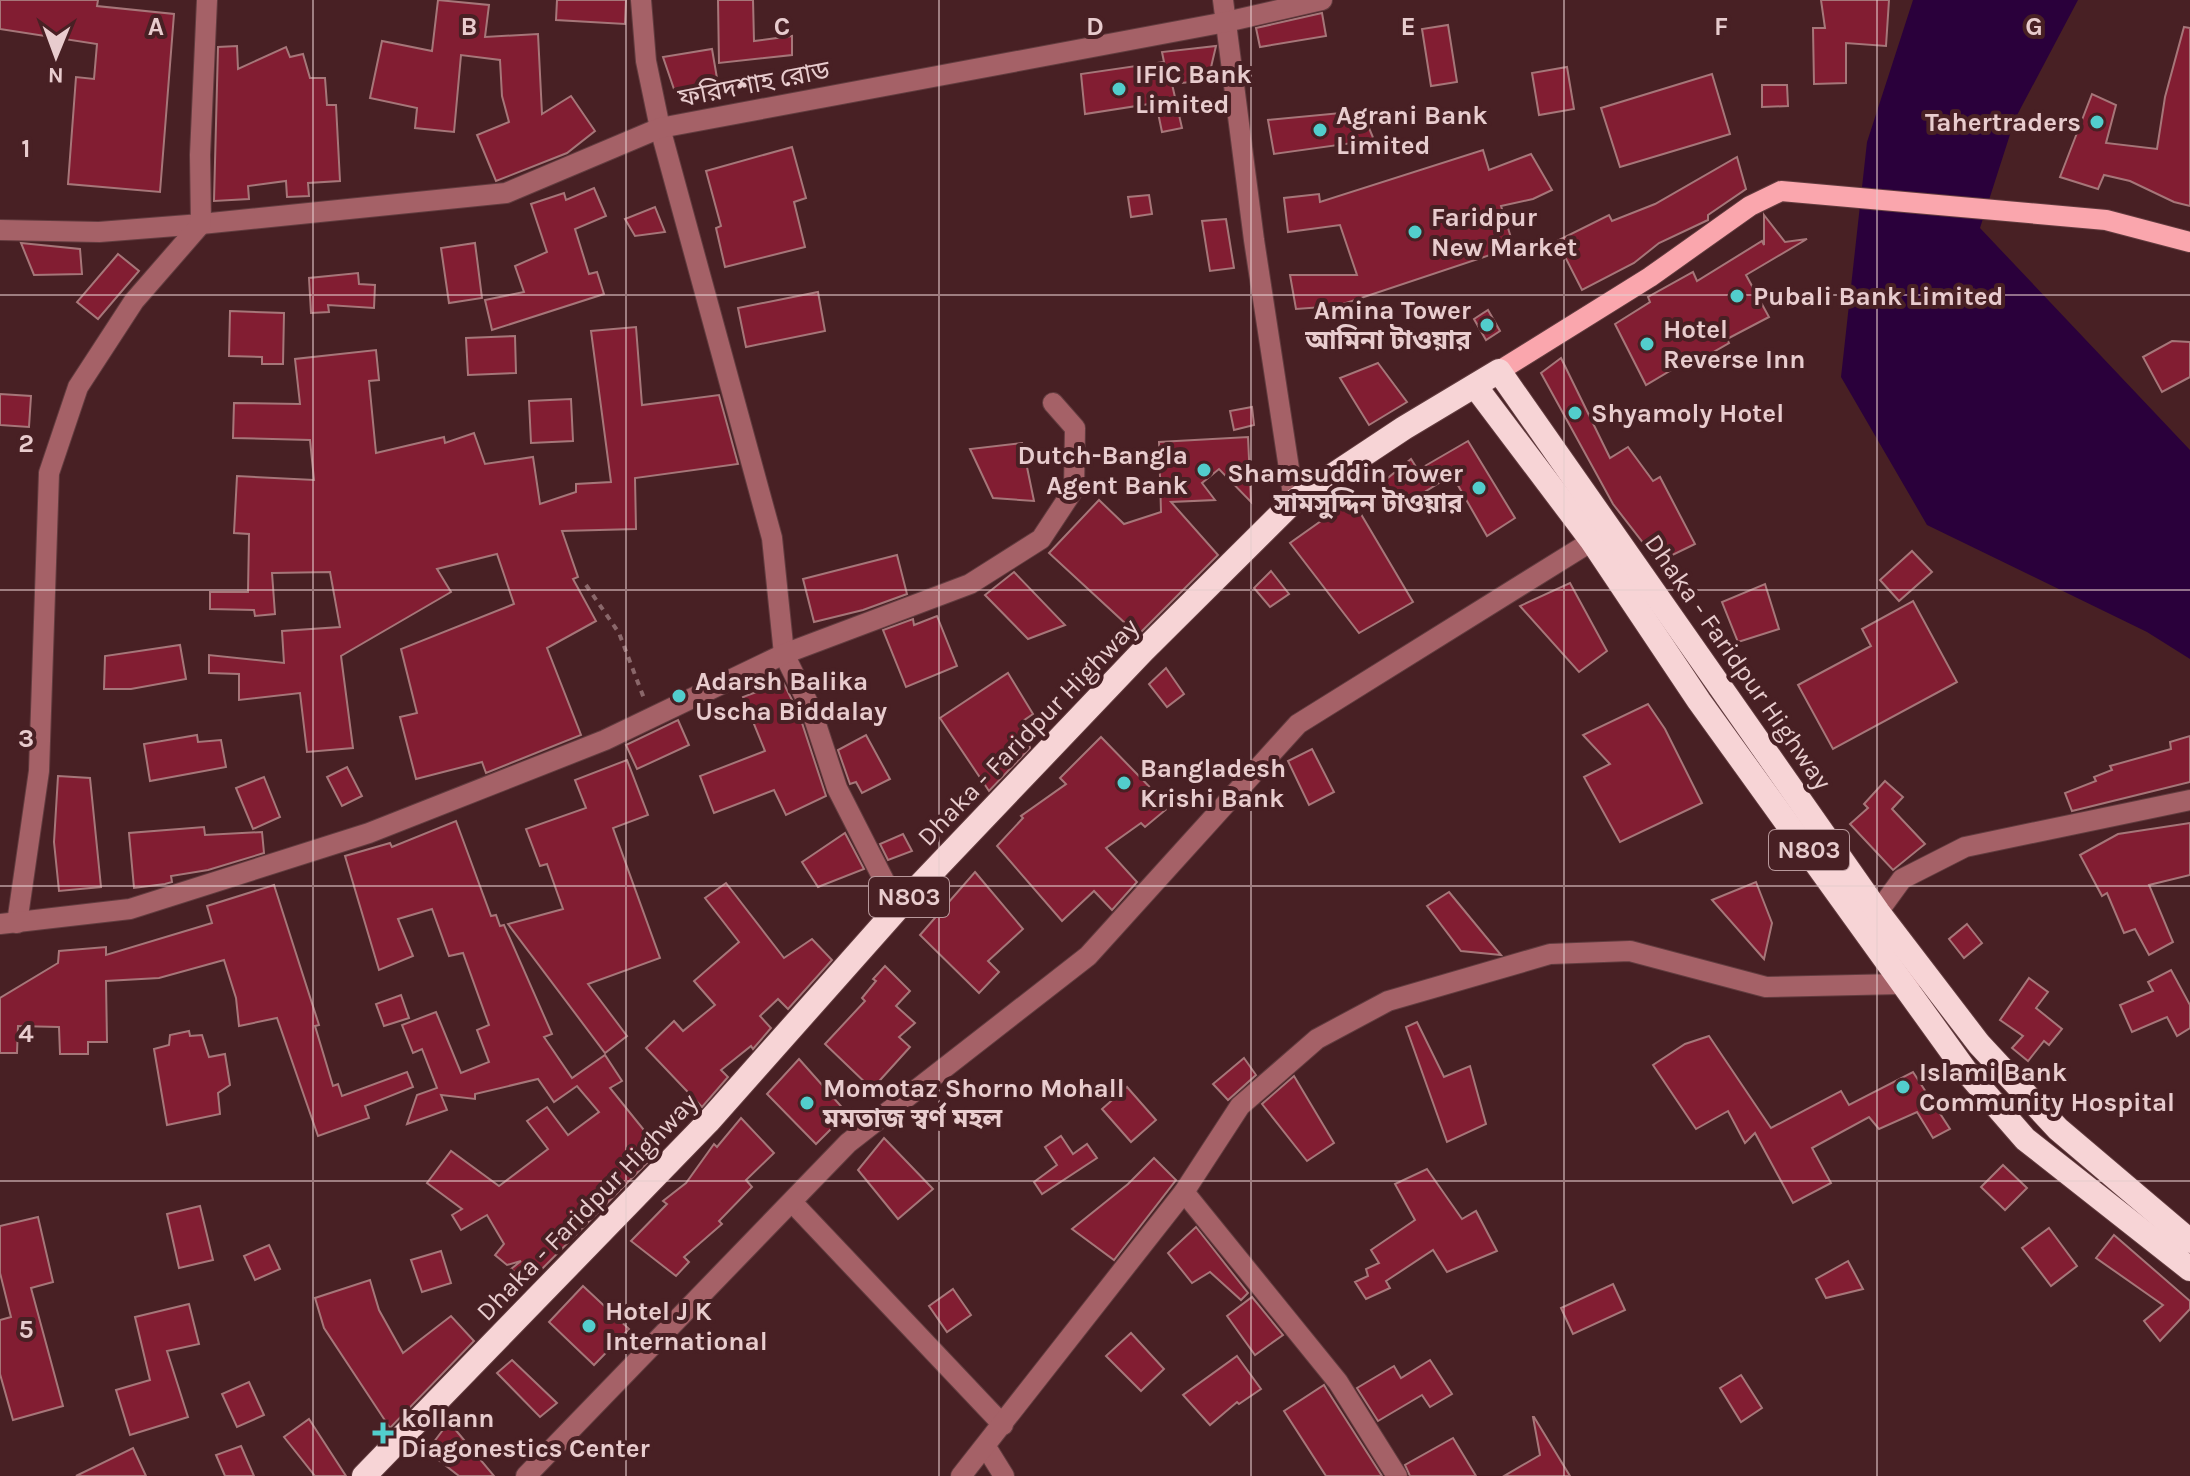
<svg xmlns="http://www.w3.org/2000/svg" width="2190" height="1476" viewBox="0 0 2190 1476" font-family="Karla,'Noto Sans Bengali',sans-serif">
  <rect width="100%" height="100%" fill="#482024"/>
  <polygon fill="#2a003b" points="1913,0 2078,0 2015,119 1980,228 2190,450 2190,659 2147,632 1927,525 1841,377 1867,142"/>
  <g fill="#821d32" stroke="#a67679" stroke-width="2">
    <polygon points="0,0 98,0 97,6 174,14 160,192 68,184 76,77 94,79 97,44 0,29"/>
    <polygon points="438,0 489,5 485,37 538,34 542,114 571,96 595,131 567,153 496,181 477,135 509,122 502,96 500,60 461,55 454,132 415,128 417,108 370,98 382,41 432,51"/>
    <polygon points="557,0 626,0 625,24 556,20"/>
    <polygon points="718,0 753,0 754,41 792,36 792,55 719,63"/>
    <polygon points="1821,0 1889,0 1886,46 1846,43 1846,83 1814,84 1813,28 1825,28"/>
    <polygon points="1322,13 1326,36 1260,47 1256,28"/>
    <polygon points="1448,25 1457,82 1431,86 1422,29"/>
    <polygon points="2184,27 2190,28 2190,206 2174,202 2130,181 2104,175 2098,189 2060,177 2092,94 2116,105 2106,143 2157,149 2165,97"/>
    <polygon points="237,46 238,69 286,47 290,57 303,54 310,78 325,78 327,105 336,105 340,181 308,183 309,196 287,197 286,181 248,186 249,199 214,201 218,47"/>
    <polygon points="1216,46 1208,80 1172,84 1182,128 1162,132 1156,103 1085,114 1081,74 1164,62 1162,52"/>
    <polygon points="712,49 719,90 676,95 663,57"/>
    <polygon points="1567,67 1574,109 1539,115 1532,73"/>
    <polygon points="1712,74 1730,134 1620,167 1601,108"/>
    <polygon points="1762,85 1787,85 1788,106 1762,107"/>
    <polygon points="1362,111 1374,140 1274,154 1268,120"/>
    <polygon points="792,147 806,198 794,202 805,247 725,267 716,228 721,226 706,171"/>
    <polygon points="1483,150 1489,170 1531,154 1552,190 1533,199 1501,206 1514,247 1337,306 1296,309 1290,275 1357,275 1340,225 1288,232 1284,198 1319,194 1320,202"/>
    <polygon points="1737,157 1746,189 1708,215 1708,220 1659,243 1634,263 1582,290 1557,241 1609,215 1612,221 1655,204"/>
    <polygon points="594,188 606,216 575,229 589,274 597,272 604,294 492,330 485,300 524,292 515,266 547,252 531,204 564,193 566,200"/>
    <polygon points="1149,195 1152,214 1131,217 1128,197"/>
    <polygon points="655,207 665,232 635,236 625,219"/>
    <polygon points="1764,215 1785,242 1807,239 1746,275 1769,317 1727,339 1729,343 1687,367 1685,362 1646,385 1615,324 1650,302 1648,297 1693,272 1697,281 1762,241 1764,245"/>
    <polygon points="1226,219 1234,268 1210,271 1202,221"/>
    <polygon points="21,243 80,249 82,274 34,275"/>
    <polygon points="475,243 482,298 449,303 441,248"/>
    <polygon points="118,254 139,271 98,319 77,302"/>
    <polygon points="358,273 359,284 375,285 374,308 328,305 329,312 311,313 309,278"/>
    <polygon points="818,292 825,331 746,347 738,308"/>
    <polygon points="1488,310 1500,331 1486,340 1474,319"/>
    <polygon points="230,311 284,313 283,364 262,364 262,357 229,356"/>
    <polygon points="636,327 642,405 719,395 738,464 635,478 636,529 562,531 578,577 573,579 596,621 547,648 581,735 486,773 482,762 416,779 400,717 417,713 401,649 514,604 497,554 437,569 451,592 341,656 353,748 307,752 300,693 239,700 239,674 209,673 209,655 284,663 282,631 340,627 330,572 272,573 275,614 255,616 254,610 210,609 210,592 248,592 249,534 234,533 237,476 314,480 310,440 233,438 234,403 300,404 295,359 376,350 379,380 369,381 376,453 444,437 445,443 474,433 485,464 533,457 540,504 576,492 576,484 611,482 591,331"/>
    <polygon points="515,336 516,373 468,375 466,338"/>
    <polygon points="2172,341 2190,342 2190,377 2162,392 2143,357"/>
    <polygon points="1561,358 1610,458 1628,447 1653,481 1660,477 1695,544 1658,562 1613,504 1541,373"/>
    <polygon points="1378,363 1407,402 1369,425 1340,378"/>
    <polygon points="0,394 31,396 29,427 0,425"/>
    <polygon points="571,399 573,441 531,443 529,401"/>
    <polygon points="1252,407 1254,425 1234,430 1230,411"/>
    <polygon points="1248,437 1251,502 1219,469 1202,483 1215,500 1171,502 1218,555 1138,635 1049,553 1099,500 1124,524 1161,512 1159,442"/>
    <polygon points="1468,441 1515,518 1487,536 1452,475 1402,506 1383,482 1411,459 1418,470"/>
    <polygon points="1022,443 1034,501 993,498 970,449"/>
    <polygon points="1352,499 1413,602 1359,633 1290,543"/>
    <polygon points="1912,551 1932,572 1899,601 1880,580"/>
    <polygon points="897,555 907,594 863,610 814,622 803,579"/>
    <polygon points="1271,571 1289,594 1270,607 1254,588"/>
    <polygon points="1014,572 1065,625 1028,639 985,595"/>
    <polygon points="1570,583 1607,651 1579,672 1520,606"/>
    <polygon points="1765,584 1779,629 1738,642 1722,602"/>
    <polygon points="1913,601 1957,682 1833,749 1798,685 1871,646 1862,629"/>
    <polygon points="937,616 957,666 906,687 883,630 913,619 914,625"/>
    <polygon points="180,645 186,679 131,689 104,689 105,656"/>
    <polygon points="1166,668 1184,694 1167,707 1149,684"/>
    <polygon points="1008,673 1033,714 1023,721 1030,748 989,791 940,718"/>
    <polygon points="783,682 799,714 826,796 786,815 774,790 714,813 700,776 765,751 743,697"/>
    <polygon points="1648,704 1665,729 1702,803 1620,842 1584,777 1610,764 1583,735"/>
    <polygon points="678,720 689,745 637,769 626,745"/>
    <polygon points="197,735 198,742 221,740 226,767 150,781 144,744"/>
    <polygon points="866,735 890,779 862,793 856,782 850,784 838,750"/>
    <polygon points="2190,736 2190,782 2072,811 2065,793 2096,781 2094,777 2112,770 2110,766 2171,749 2170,742"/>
    <polygon points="1101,737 1169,807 1145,827 1141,823 1106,848 1137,882 1112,910 1094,891 1062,921 997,846 1023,818 1021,816 1066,784 1060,778"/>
    <polygon points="1312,749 1334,792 1309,805 1288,761"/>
    <polygon points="627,760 648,815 613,828 660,958 588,984 627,1036 605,1053 508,924 563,909 547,864 540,866 526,829 586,808 575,780"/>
    <polygon points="347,767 362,796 342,806 327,777"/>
    <polygon points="58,776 90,778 101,887 59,891 54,842"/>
    <polygon points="264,777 280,817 253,829 236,788"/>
    <polygon points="1885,781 1903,797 1892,809 1925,844 1893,870 1850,824 1868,808 1864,804"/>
    <polygon points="456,821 491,916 496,915 500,926 504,925 552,1034 544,1037 572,1078 605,1055 622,1081 610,1088 660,1150 528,1283 511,1269 521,1261 507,1265 495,1255 504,1244 487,1215 461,1230 452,1215 462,1209 427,1183 451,1151 499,1186 548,1149 527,1121 547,1107 568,1135 599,1112 577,1086 554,1102 538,1079 475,1094 475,1099 441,1095 447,1110 407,1124 417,1095 437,1088 422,1049 413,1053 402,1025 436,1012 461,1073 489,1062 477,1030 489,1025 463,953 449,956 432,909 398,919 413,956 379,970 345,856 390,843 392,847"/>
    <polygon points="2190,823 2190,875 2149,885 2173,942 2149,955 2135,929 2124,933 2107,893 2102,896 2080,855 2118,834"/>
    <polygon points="204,827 205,835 262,832 264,853 208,870 171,876 172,882 165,884 134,888 129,833"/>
    <polygon points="845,833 864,869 818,887 802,862"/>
    <polygon points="903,834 912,851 888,860 880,844"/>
    <polygon points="975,872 1023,929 988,961 999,972 979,993 920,935"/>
    <polygon points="1756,882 1772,923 1764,959 1712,900"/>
    <polygon points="726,883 784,958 812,939 832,960 788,1009 778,999 760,1016 771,1028 753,1049 751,1046 721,1070 728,1077 702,1107 646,1048 674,1021 683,1031 715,1005 694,981 739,942 705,898"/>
    <polygon points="274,885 319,1025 315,1026 333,1086 338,1084 342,1096 407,1072 413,1087 365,1106 369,1118 318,1136 277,1018 239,1026 236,998 224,960 159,978 106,981 107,1042 88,1042 88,1054 60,1054 59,1027 18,1026 17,1053 0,1053 0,998 58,963 59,951 106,947 106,955 212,923 207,906"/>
    <polygon points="1449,892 1501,955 1461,951 1427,906"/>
    <polygon points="1967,924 1982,943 1964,958 1949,939"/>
    <polygon points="885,966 910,991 896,1006 915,1023 899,1037 910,1047 872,1089 825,1044 865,1001 862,998 876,981 873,979"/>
    <polygon points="2171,970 2190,1005 2190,1028 2177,1036 2167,1017 2132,1032 2120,1005 2153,991 2148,982"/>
    <polygon points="2029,978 2048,992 2036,1008 2062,1029 2049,1045 2044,1041 2028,1061 2012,1048 2023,1036 2000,1020"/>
    <polygon points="401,995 409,1018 384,1026 376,1004"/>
    <polygon points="1417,1022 1444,1077 1470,1066 1486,1124 1447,1142 1406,1027"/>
    <polygon points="189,1031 190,1036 202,1035 209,1057 225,1054 230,1085 218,1093 220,1114 167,1125 154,1049 169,1045 170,1035"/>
    <polygon points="1709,1036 1771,1128 1841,1091 1849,1105 1913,1072 1950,1129 1933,1138 1917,1112 1879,1129 1869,1117 1812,1148 1831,1183 1793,1203 1755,1133 1745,1143 1728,1111 1696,1129 1653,1065 1685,1044"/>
    <polygon points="1244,1058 1256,1075 1228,1100 1213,1084"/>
    <polygon points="799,1059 847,1113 816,1144 767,1094"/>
    <polygon points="1294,1076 1334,1143 1307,1161 1262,1104"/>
    <polygon points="1127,1087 1156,1120 1131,1142 1102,1109"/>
    <polygon points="741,1118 774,1153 746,1180 752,1187 719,1221 722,1224 684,1257 689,1262 676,1276 631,1241 667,1204 663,1201 686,1183 714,1144 717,1147"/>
    <polygon points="1061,1136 1073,1154 1087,1144 1097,1158 1042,1194 1034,1182 1057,1165 1045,1147"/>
    <polygon points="884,1138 933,1189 898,1219 858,1170"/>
    <polygon points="1154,1158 1176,1180 1114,1260 1072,1229 1128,1184"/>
    <polygon points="2003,1165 2027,1188 2005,1210 1981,1187"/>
    <polygon points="1427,1169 1462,1219 1476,1211 1497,1251 1447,1272 1433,1250 1386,1281 1390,1288 1366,1299 1355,1282 1368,1276 1366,1269 1379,1263 1371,1250 1415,1220 1395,1184"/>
    <polygon points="200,1206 213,1260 179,1268 167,1214"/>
    <polygon points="38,1217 53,1282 31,1288 63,1406 13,1420 0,1374 0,1320 11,1317 0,1273 0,1226"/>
    <polygon points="1196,1227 1248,1293 1241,1300 1210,1272 1192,1283 1168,1253"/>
    <polygon points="2049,1228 2077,1266 2051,1286 2022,1248"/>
    <polygon points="2114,1235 2190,1301 2190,1309 2160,1341 2144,1321 2163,1305 2096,1258"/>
    <polygon points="269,1245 280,1269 255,1280 244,1256"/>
    <polygon points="441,1251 451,1283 422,1292 411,1260"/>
    <polygon points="1848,1261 1863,1289 1826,1298 1816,1279"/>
    <polygon points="370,1280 379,1310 403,1353 451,1316 474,1341 390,1428 324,1328 315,1298"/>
    <polygon points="1613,1284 1625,1310 1573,1334 1561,1308"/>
    <polygon points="583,1286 629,1329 594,1365 549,1322"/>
    <polygon points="953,1289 971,1315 947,1332 929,1306"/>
    <polygon points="1252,1297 1283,1335 1255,1355 1227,1316"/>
    <polygon points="189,1304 199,1344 167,1351 188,1417 130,1435 116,1390 150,1380 135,1317"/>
    <polygon points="1131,1333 1164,1369 1141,1391 1106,1356"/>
    <polygon points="1237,1356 1261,1389 1239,1404 1237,1402 1210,1425 1183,1395"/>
    <polygon points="512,1360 557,1403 540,1417 497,1373"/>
    <polygon points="1430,1360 1452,1394 1430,1407 1422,1395 1378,1421 1357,1388 1394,1366 1401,1378"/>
    <polygon points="1741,1375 1762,1408 1741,1422 1720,1388"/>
    <polygon points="249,1382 264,1415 237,1427 222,1394"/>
    <polygon points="1324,1385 1327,1390 1382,1476 1326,1476 1284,1411"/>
    <polygon points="1533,1417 1534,1417 1570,1476 1504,1476 1540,1455"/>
    <polygon points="309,1419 346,1476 315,1476 284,1437"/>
    <polygon points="449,1422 494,1476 459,1476 427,1451"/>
    <polygon points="1453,1438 1476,1476 1410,1476 1405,1465"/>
    <polygon points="241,1446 254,1476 225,1476 216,1455"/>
    <polygon points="133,1448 146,1476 76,1476"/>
  </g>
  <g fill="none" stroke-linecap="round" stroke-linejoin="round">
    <defs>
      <g id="minor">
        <polyline points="641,0 646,61 660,128 772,538 784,654 811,709 837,788 898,908"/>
        <polyline points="1223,0 1254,240 1294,501"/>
        <polyline points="0,230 99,232 201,224 506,193 660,128 1226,22 1322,0"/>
        <polyline points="1878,912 1902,879 1965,847 2190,800"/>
        <polyline points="17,923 39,771 49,473 78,387 134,301 201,224 200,155 207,0"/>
        <polyline points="0,924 130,909 369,833 605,740 784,654 970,584 1041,539 1074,489 1075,428 1053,403"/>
        <polyline points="1184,1192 1338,1382 1397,1476"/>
        <polyline points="792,1202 1003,1425"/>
        <polyline points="986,1447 1004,1476"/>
        <polyline points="526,1476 848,1143 1088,956 1298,724 1592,541"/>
        <polyline points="961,1476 1184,1192 1240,1106 1317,1039 1388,1001 1550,954 1630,951 1766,987 1900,984 1912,978"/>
      </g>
      <polyline id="major" points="1499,371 1650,277 1750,206 1781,191 2106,220 2190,242"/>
      <g id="highway">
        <polyline points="1475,386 1592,541 1699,701 1965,1070 2025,1139 2190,1269"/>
        <polyline points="364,1476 708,1122 898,908 1143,651 1294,501 1404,428 1499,371 1878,912 1979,1044 2058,1129 2190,1241"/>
      </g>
    </defs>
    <use href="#minor" stroke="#623c3f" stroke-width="22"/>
    <use href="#major" stroke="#623c3f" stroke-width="22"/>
    <use href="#highway" stroke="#623c3f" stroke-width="26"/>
    <polyline stroke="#8a676a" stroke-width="4" stroke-dasharray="6 6" stroke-linecap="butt" points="586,585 619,633 645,701"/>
    <use href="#minor" stroke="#a56167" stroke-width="20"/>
    <use href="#major" stroke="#faa6ad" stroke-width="20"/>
    <use href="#highway" stroke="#f7d4d6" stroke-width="24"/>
  </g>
  <path fill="none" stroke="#e8ccce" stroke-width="2" stroke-opacity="0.55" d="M313,0V1476M626,0V1476M939,0V1476M1251,0V1476M1564,0V1476M1877,0V1476M0,295H2190M0,590H2190M0,886H2190M0,1181H2190"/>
  <g fill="#52cdcc" stroke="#482024" stroke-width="3">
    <circle cx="1119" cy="89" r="8"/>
    <circle cx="2097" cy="122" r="8"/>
    <circle cx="1320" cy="130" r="8"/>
    <circle cx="1415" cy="232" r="8"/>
    <circle cx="1737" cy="296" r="8"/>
    <circle cx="1487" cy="325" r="8"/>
    <circle cx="1647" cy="344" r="8"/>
    <circle cx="1575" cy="413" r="8"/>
    <circle cx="1204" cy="470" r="8"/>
    <circle cx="1479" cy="488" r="8"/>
    <circle cx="679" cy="696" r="8"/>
    <circle cx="1124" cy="783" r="8"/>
    <circle cx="1903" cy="1087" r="8"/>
    <circle cx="807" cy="1103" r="8"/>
    <circle cx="589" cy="1326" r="8"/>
    <path d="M379 1421h8v8h8v8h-8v8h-8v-8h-8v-8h8z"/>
  </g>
  <g text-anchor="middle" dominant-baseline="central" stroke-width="8" stroke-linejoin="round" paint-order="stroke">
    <g fill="#482024" stroke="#b8989b" stroke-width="2">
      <rect x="1769" y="830" width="80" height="40" rx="6"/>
      <rect x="869" y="877" width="80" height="40" rx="6"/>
    </g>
    <g font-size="24" font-weight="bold" fill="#e8ccce">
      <text x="1809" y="850">N803</text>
      <text x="909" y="897">N803</text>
    </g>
    <g font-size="26" font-weight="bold" fill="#e8ccce" stroke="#482024" text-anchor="start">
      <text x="1135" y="74">IFIC Bank<tspan x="1135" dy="30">Limited</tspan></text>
      <text x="1336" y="115">Agrani Bank<tspan x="1336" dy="30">Limited</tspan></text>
      <text x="2081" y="122" text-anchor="end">Tahertraders</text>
      <text x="1431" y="217">Faridpur<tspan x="1431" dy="30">New Market</tspan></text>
      <text x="1753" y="296">Pubali Bank Limited</text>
      <text x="1471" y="310" text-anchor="end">Amina Tower<tspan x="1471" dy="30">আমিনা টাওয়ার</tspan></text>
      <text x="1663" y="329">Hotel<tspan x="1663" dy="30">Reverse Inn</tspan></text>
      <text x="1591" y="413">Shyamoly Hotel</text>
      <text x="1188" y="455" text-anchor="end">Dutch-Bangla<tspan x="1188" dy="30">Agent Bank</tspan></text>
      <text x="1463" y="473" text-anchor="end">Shamsuddin Tower<tspan x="1463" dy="30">সামসুদ্দিন টাওয়ার</tspan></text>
      <text x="695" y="681">Adarsh Balika<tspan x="695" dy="30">Uscha Biddalay</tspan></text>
      <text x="1140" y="768">Bangladesh<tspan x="1140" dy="30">Krishi Bank</tspan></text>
      <text x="1919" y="1072">Islami Bank<tspan x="1919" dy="30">Community Hospital</tspan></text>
      <text x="823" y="1088">Momotaz Shorno Mohall<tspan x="823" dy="30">মমতাজ স্বর্ণ মহল</tspan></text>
      <text x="605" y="1311">Hotel J K<tspan x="605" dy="30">International</tspan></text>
      <text x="401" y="1418">kollann<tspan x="401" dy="30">Diagonestics Center</tspan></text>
    </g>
    <g font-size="26" fill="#e8ccce" stroke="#482024">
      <text transform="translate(754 84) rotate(-11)">ফরিদশাহ রোড</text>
      <text transform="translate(1738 662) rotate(55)">Dhaka - Faridpur Highway</text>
      <text transform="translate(1028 732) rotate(-46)">Dhaka - Faridpur Highway</text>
      <text transform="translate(587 1207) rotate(-46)">Dhaka - Faridpur Highway</text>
    </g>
  </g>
  <g font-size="26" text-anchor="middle" font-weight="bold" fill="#e8ccce" stroke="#482024" stroke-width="8" stroke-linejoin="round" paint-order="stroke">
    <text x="156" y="35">A</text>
    <text x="469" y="35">B</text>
    <text x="782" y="35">C</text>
    <text x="1095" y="35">D</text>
    <text x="1408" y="35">E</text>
    <text x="1721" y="35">F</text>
    <text x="2034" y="35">G</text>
    <text x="26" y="157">1</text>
    <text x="26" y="452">2</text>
    <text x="26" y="747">3</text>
    <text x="26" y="1042">4</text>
    <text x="26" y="1338">5</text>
  </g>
  <g transform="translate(56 56) rotate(181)" stroke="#482024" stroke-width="6" paint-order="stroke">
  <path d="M0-6L14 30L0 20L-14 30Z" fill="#e8ccce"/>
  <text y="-12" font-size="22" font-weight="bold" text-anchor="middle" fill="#e8ccce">N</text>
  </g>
</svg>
